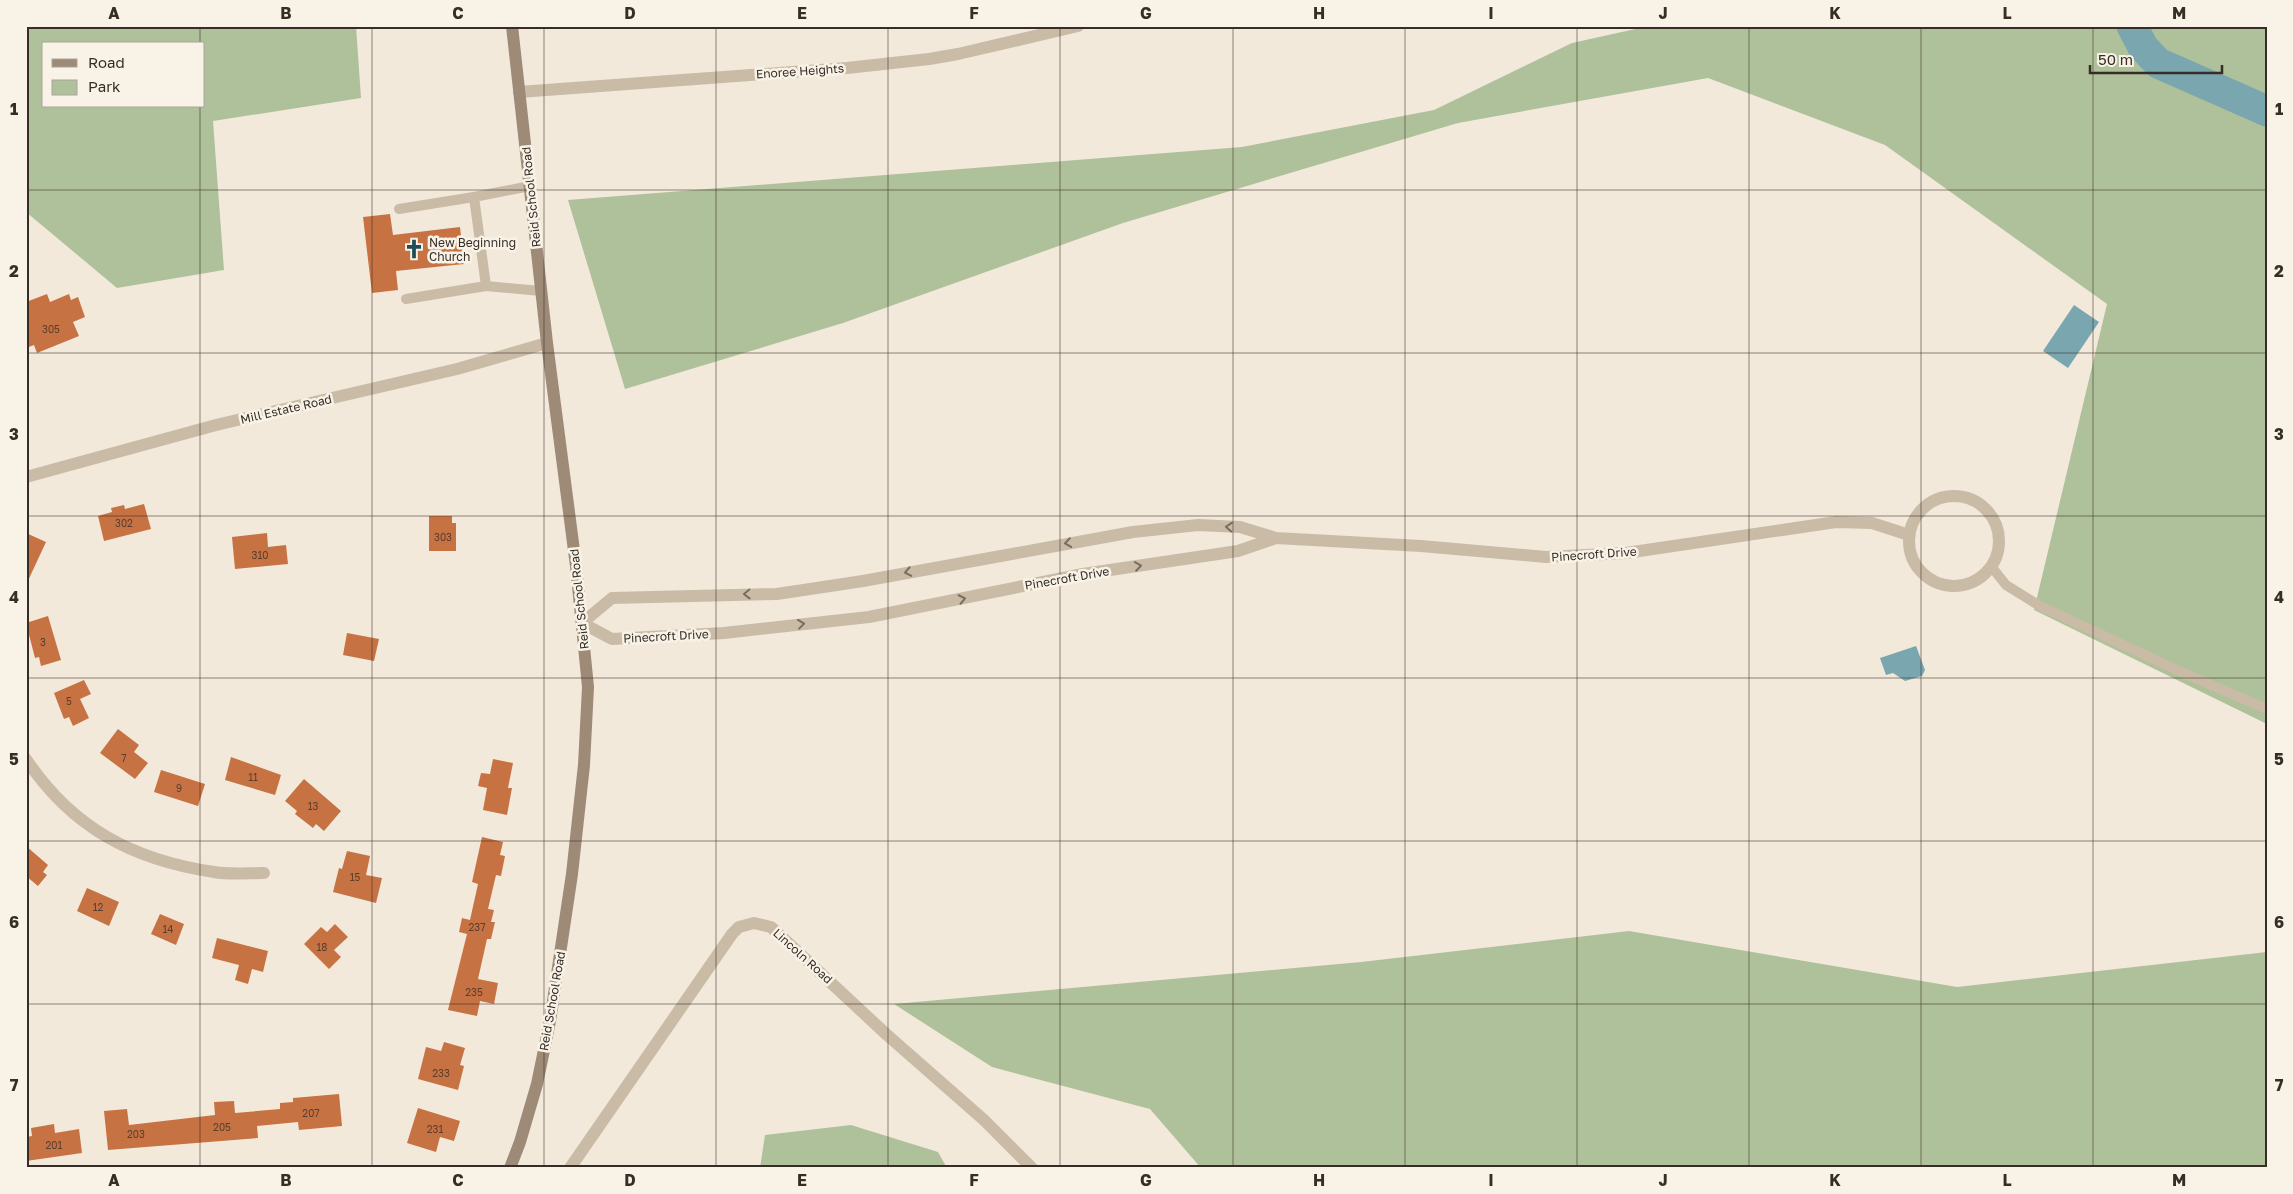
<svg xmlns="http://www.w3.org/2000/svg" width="2293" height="1194" viewBox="0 0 2293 1194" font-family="'Golos Text',sans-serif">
  <rect width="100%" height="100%" fill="#f2e9da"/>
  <g fill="#afc19a" fill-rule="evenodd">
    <path d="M26,26H356L361,98L213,121L224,270L117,288L26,212ZM44,44H204V106H44Z"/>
    <polygon points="1649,26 2267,26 2267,724 2034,610 2107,304 1885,145 1708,78 1458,123 1123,223 843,323 625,389 568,200 1242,147 1434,110 1572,43"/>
    <polygon points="1629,931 1957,987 2267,952 2267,1168 1201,1168 1150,1109 992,1067 894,1004 1361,962"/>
    <polygon points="851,1125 938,1152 947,1168 760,1168 765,1135"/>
  </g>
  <g fill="#79a6af">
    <polygon points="2074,305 2099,322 2068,368 2043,351"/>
    <polygon points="1916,646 1925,670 1922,676 1905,681 1893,673 1886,675 1880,658"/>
  </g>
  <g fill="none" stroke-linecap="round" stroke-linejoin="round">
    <polyline stroke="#79a6af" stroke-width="31" points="2132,26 2143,47 2158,63 2267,111"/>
  </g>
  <g fill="#c77243">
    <polygon points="390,214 393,235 460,227 464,264 396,271 398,290 372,293 363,217"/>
    <polygon points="47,294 50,302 69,294 71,300 78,297 85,317 73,322 79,336 37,353 34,345 26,348 26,302"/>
    <polygon points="144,504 151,529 104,541 98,516 112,512 111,508 124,505 125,509"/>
    <polygon points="429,516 452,516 452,523 456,523 456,551 429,551"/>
    <polygon points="26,533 46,542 26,585"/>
    <polygon points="267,533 268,547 286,545 288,564 235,569 232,537"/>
    <polygon points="48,616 61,660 41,666 39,657 35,658 26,623"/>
    <polygon points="347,633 379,639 374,661 343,655"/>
    <polygon points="84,680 91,694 80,699 89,718 73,726 69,717 64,719 54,693"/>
    <polygon points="118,729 139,745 134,752 148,763 135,779 100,753"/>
    <polygon points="231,757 281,775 275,795 225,780"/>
    <polygon points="493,759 513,763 508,788 512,788 507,815 483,810 487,788 478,786 481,773 490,774"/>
    <polygon points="161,770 205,784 198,806 154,792"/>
    <polygon points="304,779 341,811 324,831 316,824 313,828 295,814 297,811 285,801"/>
    <polygon points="482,837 503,842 500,855 505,856 501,876 496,875 488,909 494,910 491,922 495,922 491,939 487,939 478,979 498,983 494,1004 480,1001 477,1016 448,1010 467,934 459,932 462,918 470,920 478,884 472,882"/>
    <polygon points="26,846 48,865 43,872 47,875 38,886 26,876"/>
    <polygon points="347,851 370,856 366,875 382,878 376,903 333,892 339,868 342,869"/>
    <polygon points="87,888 119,902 109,926 77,911"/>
    <polygon points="160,914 184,924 176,945 151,934"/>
    <polygon points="335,924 348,937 334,950 341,957 329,969 304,944 321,927 327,932"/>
    <polygon points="217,938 268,951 263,972 252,969 248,984 235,980 239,965 212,958"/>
    <polygon points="444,1042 465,1048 460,1065 464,1066 458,1090 418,1079 426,1047 441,1051"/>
    <polygon points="339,1094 342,1126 299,1130 298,1122 257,1126 258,1138 108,1150 104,1111 127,1109 129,1125 215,1115 214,1102 234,1101 235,1113 280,1109 280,1103 293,1102 293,1098"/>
    <polygon points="418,1108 460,1121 454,1141 440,1137 436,1152 407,1143"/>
    <polygon points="54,1124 55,1133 79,1129 82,1153 26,1161 26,1137 32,1136 31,1128"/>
  </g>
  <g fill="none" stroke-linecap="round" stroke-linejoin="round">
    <g stroke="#cabba6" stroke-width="10">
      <polyline points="530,186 474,197 486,286 541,291"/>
      <polyline points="399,209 474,197"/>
      <polyline points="406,299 486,286"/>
      <polyline points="1991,566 2006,585 2040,606 2179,671 2267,709"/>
    </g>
    <g stroke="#cabba6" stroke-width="12">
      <polyline points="519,92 847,68 929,59 958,54 1078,26"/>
      <polyline points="26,477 216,425 457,369 547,343"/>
      <circle cx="1954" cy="541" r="45"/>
      <polyline points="1276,538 1238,551 1083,574 869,617 724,633 612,639 582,623 612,598 777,594 863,581 1133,532 1198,525 1240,527 1276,538 1421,546 1546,557 1626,553 1836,522 1872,523 1909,535"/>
      <path d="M26,759C72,828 133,860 214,872C230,875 248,873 264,873"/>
      <polyline points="570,1168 732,934 739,927 754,923 771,927 886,1034 984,1120 1032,1168"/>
    </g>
    <polyline stroke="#9d8a77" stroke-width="12" points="510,1168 520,1142 537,1084 550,1021 572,874 584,765 588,687 576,566 547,343 512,26"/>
  </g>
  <defs><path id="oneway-chevron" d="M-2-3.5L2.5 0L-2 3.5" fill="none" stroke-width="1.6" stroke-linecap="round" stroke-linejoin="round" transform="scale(1.25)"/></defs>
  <g stroke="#796d60">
    <use href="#oneway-chevron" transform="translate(1229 527) rotate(-176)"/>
    <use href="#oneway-chevron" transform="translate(1068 543) rotate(171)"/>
    <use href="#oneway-chevron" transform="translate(1138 566) rotate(-8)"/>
    <use href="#oneway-chevron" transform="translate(908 572) rotate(169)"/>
    <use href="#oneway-chevron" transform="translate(747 594) rotate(179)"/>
    <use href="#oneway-chevron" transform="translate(962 599) rotate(-12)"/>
    <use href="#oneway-chevron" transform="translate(801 624) rotate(-7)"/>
  </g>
  <path fill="none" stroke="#362d27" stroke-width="1" stroke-opacity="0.55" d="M200,26V44M372,26V1168M544,26V1168M716,26V1168M888,26V1168M1060,26V1168M1233,26V1168M1405,26V1168M1577,26V1168M1749,26V1168M1921,26V1168M2093,26V1168M200,106V1168M26,190H2267M26,353H2267M26,516H2267M26,678H2267M26,841H2267M26,1004H2267"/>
  <defs>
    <symbol id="church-bare" viewBox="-9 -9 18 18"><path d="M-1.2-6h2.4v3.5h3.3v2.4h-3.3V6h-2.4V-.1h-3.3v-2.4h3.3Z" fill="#1c4d58" stroke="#f9f3e7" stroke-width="2.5" paint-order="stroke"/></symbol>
  </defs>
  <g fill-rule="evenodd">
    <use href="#church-bare" x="400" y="235" width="28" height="28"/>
  </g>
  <g text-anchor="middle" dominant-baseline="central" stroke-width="5" stroke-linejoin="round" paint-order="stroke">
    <g font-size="10" fill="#5a3e2e">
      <text x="51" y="329">305</text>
      <text x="124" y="523">302</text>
      <text x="443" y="537">303</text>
      <text x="260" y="555">310</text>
      <text x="43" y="642">3</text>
      <text x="69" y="701">5</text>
      <text x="124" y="758">7</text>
      <text x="253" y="777">11</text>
      <text x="179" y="788">9</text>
      <text x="313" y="806">13</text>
      <text x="355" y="877">15</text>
      <text x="98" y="907">12</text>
      <text x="477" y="927">237</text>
      <text x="168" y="929">14</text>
      <text x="322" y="947">18</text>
      <text x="474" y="992">235</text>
      <text x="441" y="1073">233</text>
      <text x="311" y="1113">207</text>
      <text x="222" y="1127">205</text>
      <text x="435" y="1129">231</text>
      <text x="136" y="1134">203</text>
      <text x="54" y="1145">201</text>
    </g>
    <g font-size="12" fill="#362d27" stroke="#f9f3e7">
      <text transform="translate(800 71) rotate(-4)">Enoree Heights</text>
      <text transform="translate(531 197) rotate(-96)">Reid School Road</text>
      <text transform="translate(286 409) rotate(-13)">Mill Estate Road</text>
      <text transform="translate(1594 554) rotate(-4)">Pinecroft Drive</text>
      <text transform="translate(1067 578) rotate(-10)">Pinecroft Drive</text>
      <text transform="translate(579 599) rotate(-96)">Reid School Road</text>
      <text transform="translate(666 636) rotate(-3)">Pinecroft Drive</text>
      <text transform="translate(803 956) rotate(42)">Lincoln Road</text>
      <text transform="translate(552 1001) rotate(-80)">Reid School Road</text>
    </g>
    <g font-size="12" fill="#362d27" stroke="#f9f3e7" text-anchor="start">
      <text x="429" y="242">New Beginning<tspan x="429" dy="14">Church</tspan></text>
    </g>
  </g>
  <rect width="2293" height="1194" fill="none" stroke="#f9f3e7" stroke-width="55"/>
  <rect x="42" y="42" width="162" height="65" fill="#f9f3e7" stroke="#aba49a"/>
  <rect x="52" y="59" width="25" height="8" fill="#9d8a77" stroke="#aba49a"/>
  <text x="88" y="68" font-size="15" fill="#362d27">Road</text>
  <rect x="52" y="80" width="25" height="15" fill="#afc19a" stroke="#aba49a"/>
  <text x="88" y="92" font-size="15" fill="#362d27">Park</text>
  <path d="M2090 65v8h132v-8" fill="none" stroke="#362d27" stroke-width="2.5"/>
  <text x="2098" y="65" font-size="15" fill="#362d27" stroke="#f9f3e7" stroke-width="4" paint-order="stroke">50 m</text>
  <rect x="28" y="28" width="2238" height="1138" fill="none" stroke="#362d27" stroke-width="2"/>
  <g font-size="16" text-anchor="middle" font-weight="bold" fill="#362d27">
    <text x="114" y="19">A</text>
    <text x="286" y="19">B</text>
    <text x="458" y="19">C</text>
    <text x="630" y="19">D</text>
    <text x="802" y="19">E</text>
    <text x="974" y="19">F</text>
    <text x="1146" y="19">G</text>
    <text x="1319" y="19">H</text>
    <text x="1491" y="19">I</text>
    <text x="1663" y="19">J</text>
    <text x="1835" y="19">K</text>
    <text x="2007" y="19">L</text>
    <text x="2179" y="19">M</text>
    <text x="14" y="115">1</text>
    <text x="2279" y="115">1</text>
    <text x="14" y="277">2</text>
    <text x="2279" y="277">2</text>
    <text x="14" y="440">3</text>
    <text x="2279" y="440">3</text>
    <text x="14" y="603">4</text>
    <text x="2279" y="603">4</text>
    <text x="14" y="765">5</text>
    <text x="2279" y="765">5</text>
    <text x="14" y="928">6</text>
    <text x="2279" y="928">6</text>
    <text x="14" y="1091">7</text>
    <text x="2279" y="1091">7</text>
    <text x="114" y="1186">A</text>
    <text x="286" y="1186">B</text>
    <text x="458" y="1186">C</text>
    <text x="630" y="1186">D</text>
    <text x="802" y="1186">E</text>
    <text x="974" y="1186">F</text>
    <text x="1146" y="1186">G</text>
    <text x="1319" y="1186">H</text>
    <text x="1491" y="1186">I</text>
    <text x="1663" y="1186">J</text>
    <text x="1835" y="1186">K</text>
    <text x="2007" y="1186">L</text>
    <text x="2179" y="1186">M</text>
  </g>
</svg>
